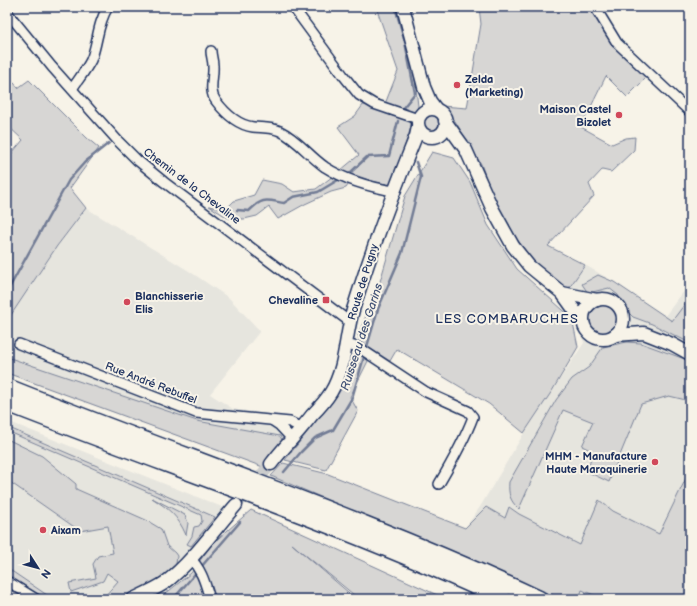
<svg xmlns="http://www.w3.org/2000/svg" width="697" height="606" viewBox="0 0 697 606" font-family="'Balsamiq Sans',sans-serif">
  <rect width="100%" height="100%" fill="#f7f3e8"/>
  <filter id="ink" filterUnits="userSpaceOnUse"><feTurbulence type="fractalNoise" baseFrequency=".025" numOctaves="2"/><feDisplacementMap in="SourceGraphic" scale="8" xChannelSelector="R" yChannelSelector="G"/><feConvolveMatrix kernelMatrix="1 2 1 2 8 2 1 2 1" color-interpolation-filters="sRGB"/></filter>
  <g filter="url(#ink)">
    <g fill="#e6e5de">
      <polygon points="86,208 189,271 229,298 260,331 210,394 233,409 297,418 279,449 263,467 7,374 7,321 57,246"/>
      <polygon points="585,265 614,282 665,316 690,283 690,599 564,599 465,528 480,507 524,433 584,343 567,291"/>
      <polygon points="7,421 227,509 172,571 147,588 120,599 43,599 7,577"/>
    </g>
    <g fill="#d7d6d4" stroke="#798299">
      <polygon points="376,7 401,7 414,72 418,106 392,185 375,182 355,175 346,188 331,192 305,204 278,219 269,207 257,216 244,219 228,218 209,206 225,210 234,201 254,195 262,180 282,184 294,192 316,189 341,170 359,155 338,127 355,116 363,105 385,104 398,71"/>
      <polygon points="479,7 590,7 617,48 646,78 627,97 606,76 581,127 612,144 626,138 635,137 634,150 611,172 602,170 589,184 594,196 548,246 585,265 567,291 539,269 517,239 493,197 481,164 455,121 453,120 451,122 442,106 467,108 481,24"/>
      <polygon points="7,74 18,88 29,80 87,138 99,148 70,188 86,208 57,246 7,321 7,150 12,153 23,140 7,125"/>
      <circle cx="431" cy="123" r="8"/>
      <polygon points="432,152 454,158 470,182 488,225 517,269 572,318 578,347 552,391 524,433 489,404 397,349 390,361 360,342 358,335 379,285 405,196"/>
      <polygon points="598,275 614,282 672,321 690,297 690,343 652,324 633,317 624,308 618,295 609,288 588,293 582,284"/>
      <circle cx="603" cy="319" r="15"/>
      <path d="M627,342L641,343L690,361V401L669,396L641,404L609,482L588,472L592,451L582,446L593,422L563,410L519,509C510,501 508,494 509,482L556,400L572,379L589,367L603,347Z"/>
      <polygon points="356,351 369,359 350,397 358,411 326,470 285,460 330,404"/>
      <polygon points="7,357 197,421 280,436 283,442 279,449 263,467 7,373"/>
      <polygon points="7,427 215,517 191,546 187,544 192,536 194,527 199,526 202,521 201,515 7,431"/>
      <polygon points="7,439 42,456 76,484 76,489 146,520 161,529 167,546 175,553 177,556 176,564 172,569 147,587 119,599 94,599 105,596 118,581 107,573 103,581 71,592 69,583 96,578 93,564 98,556 113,553 108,526 80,531 7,480"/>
      <polygon points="283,463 328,474 465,528 486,507 505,518 509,507 519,514 580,545 599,500 613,511 659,534 690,470 690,599 603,599 582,590 579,599 562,599 271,476"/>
      <path d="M152,498L185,515L188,523L186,535C177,515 170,510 152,498Z"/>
      <polygon points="251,510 446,599 359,599 292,544 356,599 206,599 204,594 184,599 159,599 191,573 212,544"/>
      <polygon points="7,568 47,595 45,598 7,575"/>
    </g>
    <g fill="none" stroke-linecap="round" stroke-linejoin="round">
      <g stroke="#727c95" stroke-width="2.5">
        <polyline points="395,7 405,42 415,93 402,109"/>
        <polyline points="350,173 367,157 389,156 398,121"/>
        <path d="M237,210L249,211C263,197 266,200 284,203L293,197L318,192L338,180"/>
        <polyline points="7,292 69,180 85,162 109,143"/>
        <polyline points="284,472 301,452 315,438 333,430 352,398 378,309 402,253 421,177 416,162"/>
        <polyline points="171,599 175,597 240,522"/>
      </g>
      <polyline stroke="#cbcccc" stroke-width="12" stroke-dasharray="12 6" stroke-linecap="butt" points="236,505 271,464"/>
      <defs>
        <g id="street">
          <polyline points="293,7 343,75 359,95 374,104 418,119"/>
          <polyline points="595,7 617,43 690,112"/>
          <polyline points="7,12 52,67 118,141 137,160 164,182 350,322"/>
          <path d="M211,51C211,56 213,60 213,66C214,77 208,91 216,101C225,113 238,125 253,127C262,128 271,127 280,131C297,139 309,156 325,167C347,181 369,187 394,191"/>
          <path d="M72,89C78,80 86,70 91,60C98,43 97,24 108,7"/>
          <polyline points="19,344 196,413 290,422 302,428"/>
          <path d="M346,344L358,347L426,392L468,411L473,417C464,441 452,462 439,484"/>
          <polyline points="273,421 279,425 292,439"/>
          <path d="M190,558C202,570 205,583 210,599"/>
          <polyline points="7,581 36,599"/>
        </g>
        <g id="secondary">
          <polyline points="403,7 424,87 430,101 436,109"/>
          <circle cx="432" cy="123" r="14"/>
          <polyline points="445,121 466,150 492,208 513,246 529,266 562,293 583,322"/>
          <polyline points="562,293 597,300"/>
          <circle cx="603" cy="319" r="20"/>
          <polyline points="615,335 644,333 672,344 690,354"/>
          <path d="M271,464C284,447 299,432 312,415C319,408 326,400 331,392C346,367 345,337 353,310C371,251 393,193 416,136L418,127"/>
          <path d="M133,599C144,594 156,589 166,582C192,562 214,530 236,505"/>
        </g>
        <g id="highway">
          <path d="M7,387C184,458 366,518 539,599"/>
          <path d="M7,403C172,468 342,524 503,599"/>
        </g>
      </defs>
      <use href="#street" stroke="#1b2f5e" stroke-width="12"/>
      <use href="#secondary" stroke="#1b2f5e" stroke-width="15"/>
      <use href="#highway" stroke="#1b2f5e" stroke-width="19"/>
      <use href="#street" stroke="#f7f3e8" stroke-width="9"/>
      <use href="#secondary" stroke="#f7f3e8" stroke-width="12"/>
      <use href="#highway" stroke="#f7f3e8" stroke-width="16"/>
    </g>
  </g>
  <g fill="#d1495b" stroke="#f7f3e8" stroke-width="1.5">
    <circle cx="457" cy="85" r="4"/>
    <circle cx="619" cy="115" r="4"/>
    <rect x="322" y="296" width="8" height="8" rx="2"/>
    <circle cx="127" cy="302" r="4"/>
    <circle cx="655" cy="462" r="4"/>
    <circle cx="43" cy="530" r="4"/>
  </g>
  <g text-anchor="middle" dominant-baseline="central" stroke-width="4" stroke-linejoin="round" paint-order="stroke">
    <g font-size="11" font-weight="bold" fill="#1b2f5e" stroke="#f7f3e8" text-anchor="start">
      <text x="465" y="79">Zelda<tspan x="465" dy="13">(Marketing)</tspan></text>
      <text x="611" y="109" text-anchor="end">Maison Castel<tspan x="611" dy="13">Bizolet</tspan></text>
      <text x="135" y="296">Blanchisserie<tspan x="135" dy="13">Elis</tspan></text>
      <text x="318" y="300" text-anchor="end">Chevaline</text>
      <text x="647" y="456" text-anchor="end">MHM - Manufacture<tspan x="647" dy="13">Haute Maroquinerie</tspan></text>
      <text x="51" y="530">Aixam</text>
    </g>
    <g font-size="11" fill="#1b2f5e" stroke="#f7f3e8">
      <text transform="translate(192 186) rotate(37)">Chemin de la Chevaline</text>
      <text transform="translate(363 282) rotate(-73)">Route de Pugny</text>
      <text transform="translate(151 383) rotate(21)">Rue André Rebuffel</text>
    </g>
    <g font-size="12" font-style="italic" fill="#465679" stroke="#f7f3e8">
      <text transform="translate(362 337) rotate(-72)">Ruisseau des Garins</text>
    </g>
    <g font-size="13" letter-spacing="1" fill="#1b2f5e" stroke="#f7f3e8">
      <text x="507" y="319">LES COMBARUCHES</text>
    </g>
  </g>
  <rect width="697" height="606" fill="none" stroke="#f7f3e8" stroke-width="24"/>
  <rect x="12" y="12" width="673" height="582" fill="none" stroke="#1b2f5e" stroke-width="1.5" filter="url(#ink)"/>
  <g transform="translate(38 568) rotate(126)" stroke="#f7f3e8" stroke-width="3" paint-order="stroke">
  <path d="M0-3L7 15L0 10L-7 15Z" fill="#1b2f5e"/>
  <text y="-6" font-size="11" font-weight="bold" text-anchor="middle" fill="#1b2f5e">N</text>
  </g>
</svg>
